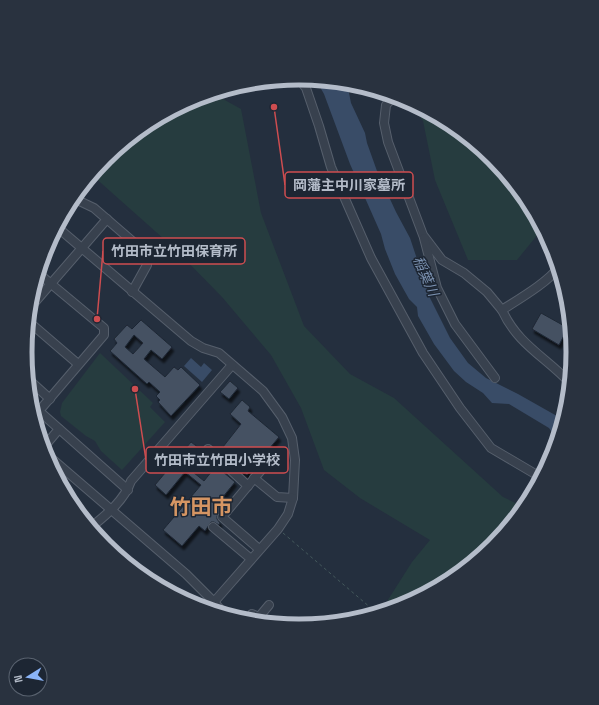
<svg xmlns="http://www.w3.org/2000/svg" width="599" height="705" viewBox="0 0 599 705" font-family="'Space Grotesk','Noto Sans JP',sans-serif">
  <defs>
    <filter id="shadow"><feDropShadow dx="2" dy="4" stdDeviation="1" flood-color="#0009"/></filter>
  </defs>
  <rect width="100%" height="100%" fill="#242f3e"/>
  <g fill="#263c3f">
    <path d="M212,93L241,109L261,213L304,326L350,374L394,398L503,497L526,508L493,547L452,581L404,606L379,614L412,562L430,540L360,498L324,470L301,408L271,355L222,297L174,248L92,175C122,138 166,108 212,93Z"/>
    <polygon points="408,101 452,124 494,159 528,200 543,228 517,260 468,260 435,180 423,121"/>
    <polygon points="100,353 153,403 150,407 165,422 122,470 101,451 95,441 86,436 61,416 60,412 62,403"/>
  </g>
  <g fill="#394c67">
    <polygon points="316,80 347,83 351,103 365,133 367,143 377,171 396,212 410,238 430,298 450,338 468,363 486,378 518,394 564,420 558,441 549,428 509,404 492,403 483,393 466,382 454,371 434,344 418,316 417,307 409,299 395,274 385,249 381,234 350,164 324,94"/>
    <polygon points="191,358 201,367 204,363 212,370 202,382 184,366"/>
  </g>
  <g fill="#455162" stroke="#1f2835" fill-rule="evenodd" filter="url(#shadow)">
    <polygon points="541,313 568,328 559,345 532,329"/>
    <path d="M141,320L172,347L162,359L151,350L144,359L165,377L174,367L178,370L181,367L200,385L171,416L158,402L160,400L156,396L160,392L149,382L147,384L110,351L117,343L114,339L127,325L132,329ZM134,335L143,343L133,354L125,347Z"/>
    <polygon points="230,381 238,388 229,399 220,392"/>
    <polygon points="242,400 250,407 248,411 279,437 247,475 219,452 241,424 230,414"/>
    <polygon points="191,442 203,451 188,468 204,481 216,466 235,482 218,503 223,508 217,516 217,519 220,523 219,525 214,522 211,522 205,531 199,526 182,546 163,530 201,485 185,472 166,495 155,485"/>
  </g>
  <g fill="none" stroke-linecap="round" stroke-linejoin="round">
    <defs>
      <g id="minor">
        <polyline points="298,78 306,88 319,126 331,167 371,258 423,353 460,408 491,448 542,478"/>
        <polyline points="394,96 386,105 384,123 388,142 423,235 442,260 464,273 487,292 502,310"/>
        <polyline points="73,198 94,208 146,253 147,265 132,292"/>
        <polyline points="57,227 191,341 203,348 219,353 263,391 282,417 292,438 295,460 293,498 288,514 278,529 214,602"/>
        <polyline points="424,238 437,288 455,324 495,378"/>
        <path d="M559,267C547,283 519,299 502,310C518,345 546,357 571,384"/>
        <polyline points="38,273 104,328 104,335 39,411 128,490"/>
        <polyline points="29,309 107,219"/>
        <polyline points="28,321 78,364"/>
        <polyline points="28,379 50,399"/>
        <polyline points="43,448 59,429"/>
        <polyline points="208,449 248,486"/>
        <polyline points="44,452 186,574 214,602 225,615"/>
        <polyline points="254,478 277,497 293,498"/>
        <polyline points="213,527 251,559"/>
        <path d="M90,528C106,515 124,501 131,481L232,365"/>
        <polyline points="259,549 222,517 272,457"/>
        <polyline points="252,614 259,617 262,623"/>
        <polyline points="259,617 269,605"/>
      </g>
    </defs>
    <use href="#minor" stroke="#565f6c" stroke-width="10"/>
    <polyline stroke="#44595c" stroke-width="1" stroke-dasharray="3 3" stroke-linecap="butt" points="283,533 378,614"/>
    <use href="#minor" stroke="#38414e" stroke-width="8"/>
  </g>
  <g text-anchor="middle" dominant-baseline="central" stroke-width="3" stroke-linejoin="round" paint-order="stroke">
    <g font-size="14" font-style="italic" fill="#7c92b1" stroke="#1d2633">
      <text transform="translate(426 276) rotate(66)">稲葉川</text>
    </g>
    <g font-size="21" font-weight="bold" fill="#d59563" stroke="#1d2633">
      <text x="201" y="506">竹田市</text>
    </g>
  </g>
  <path d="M0 0H599V705H0ZM32 352a267 267 0 1 1 534 0a267 267 0 1 1-534 0Z" fill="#29323f" fill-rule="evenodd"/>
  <path fill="none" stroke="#b4bcc9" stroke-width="5" d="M32 352a267 267 0 1 1 534 0a267 267 0 1 1-534 0Z"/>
  <path fill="none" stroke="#ce4d50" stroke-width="1.5" d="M274 107L285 185M97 319L103 251M135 389L146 460"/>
  <g fill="#ce4d50" stroke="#1d2633" stroke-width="1.5">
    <circle cx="274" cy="107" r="4"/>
    <circle cx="97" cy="319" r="4"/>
    <circle cx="135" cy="389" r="4"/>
  </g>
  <g fill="#1d2633" stroke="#ce4d50" stroke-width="1.5">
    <rect x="285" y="172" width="128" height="26" rx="4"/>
    <rect x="103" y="238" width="142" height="26" rx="4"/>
    <rect x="146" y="447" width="142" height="26" rx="4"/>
  </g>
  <g font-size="14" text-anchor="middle" font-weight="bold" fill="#b4bcc9">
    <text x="349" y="190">岡藩主中川家墓所</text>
    <text x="174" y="256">竹田市立竹田保育所</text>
    <text x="217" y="465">竹田市立竹田小学校</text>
  </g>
  <g transform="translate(28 677) rotate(259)"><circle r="19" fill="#1d2633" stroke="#59626f"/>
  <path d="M0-3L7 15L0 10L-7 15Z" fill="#8ab4f8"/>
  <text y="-6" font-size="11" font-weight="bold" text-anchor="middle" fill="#b4bcc9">N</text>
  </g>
</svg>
